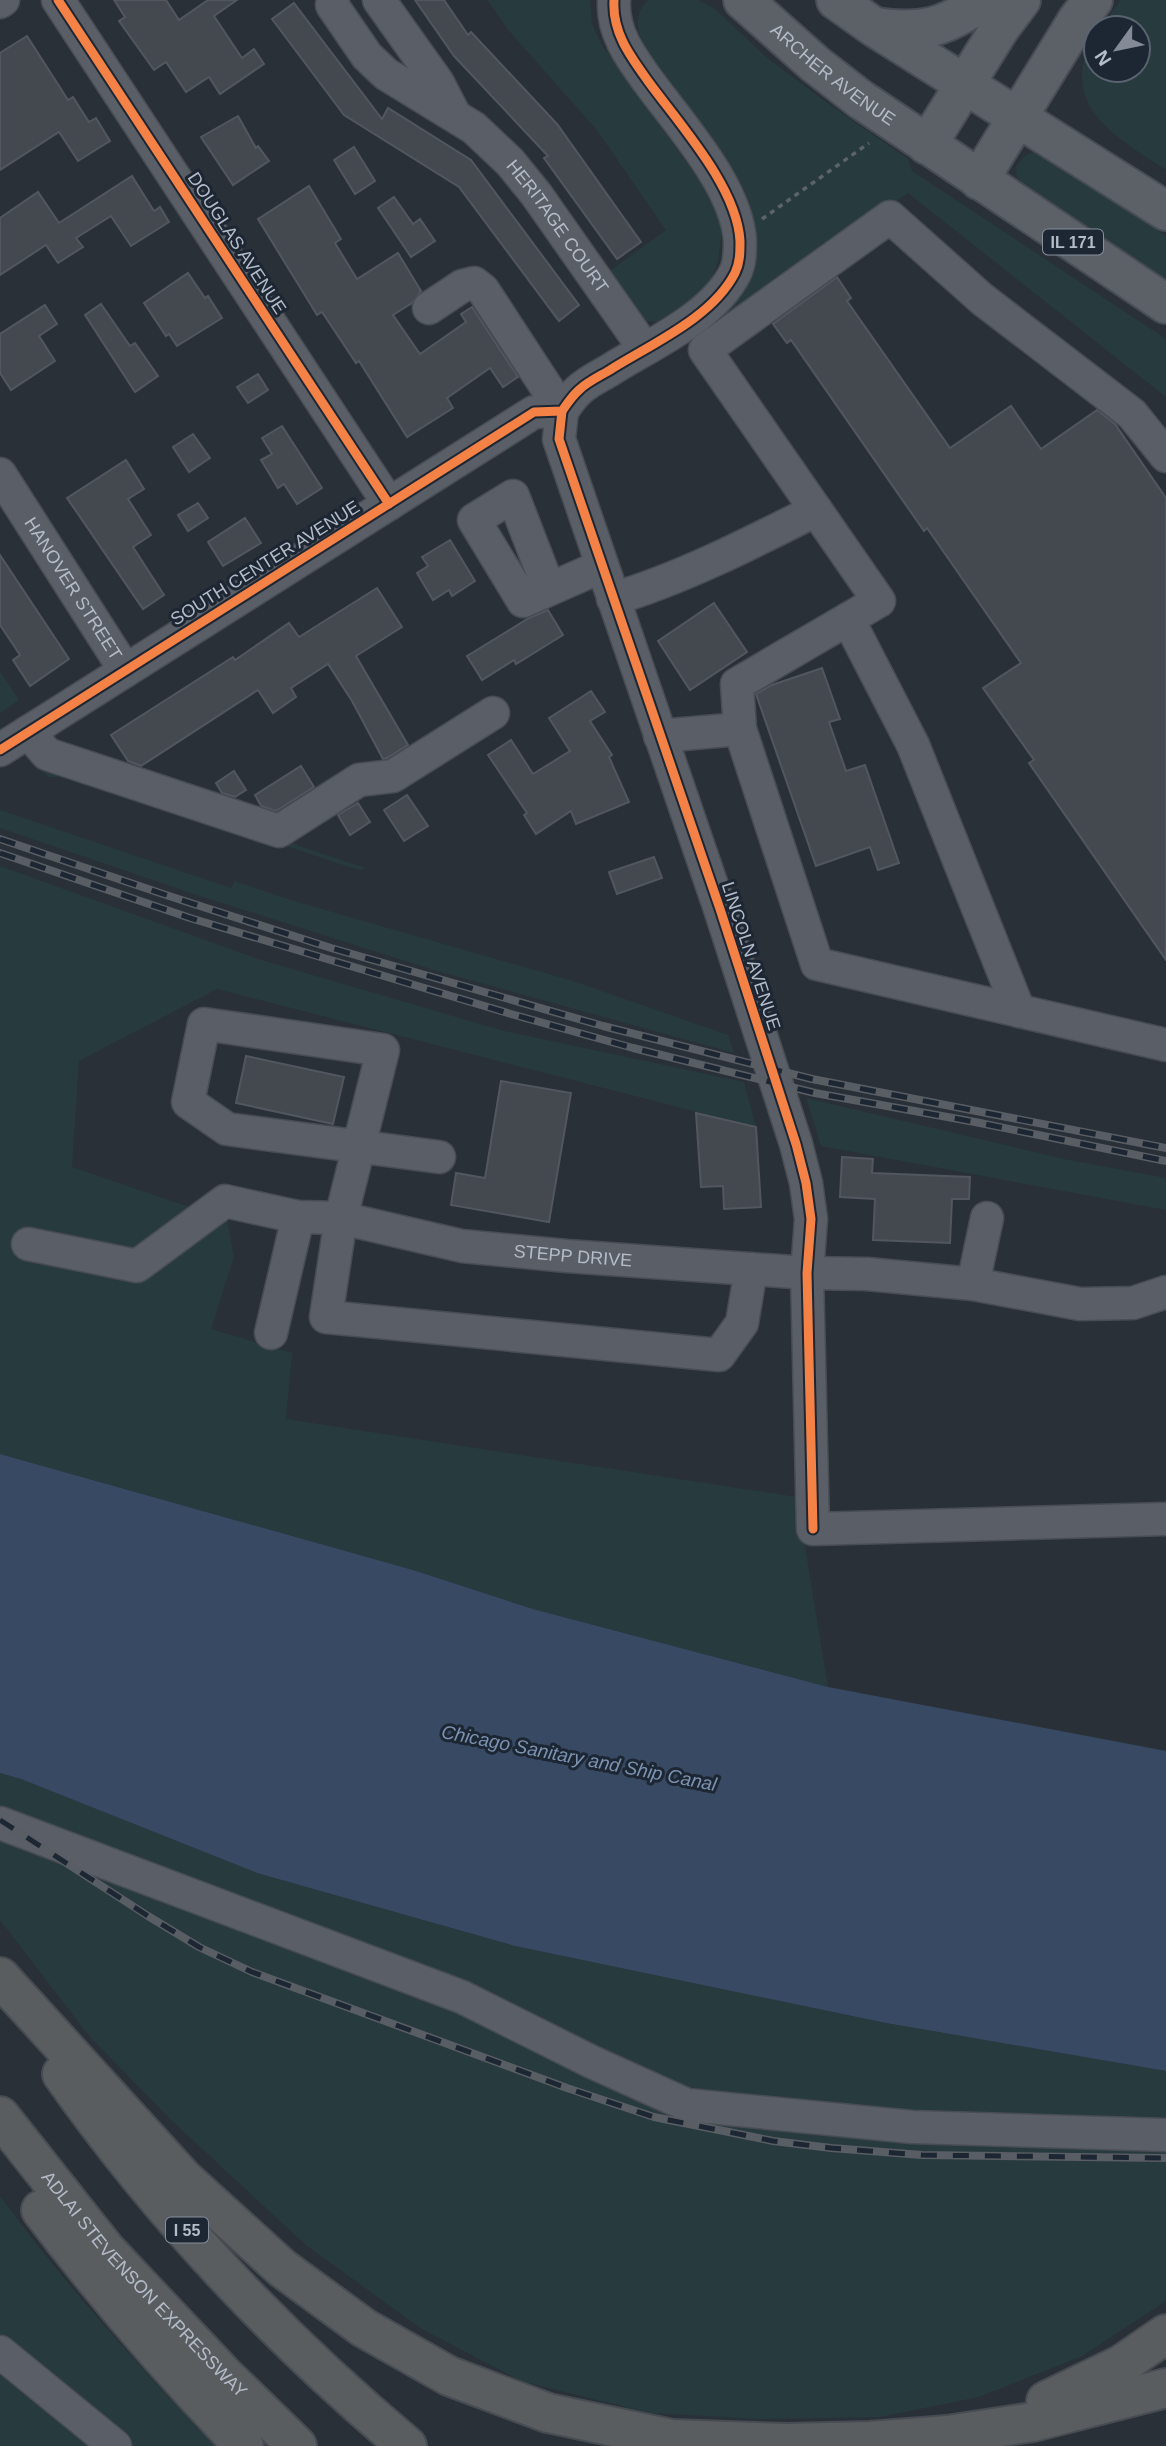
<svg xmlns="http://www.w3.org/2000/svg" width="1166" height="2446" viewBox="0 0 1166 2446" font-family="Arial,sans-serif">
  <rect width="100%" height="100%" fill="#2a3038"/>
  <g fill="#273a3e">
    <polygon points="487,0 590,0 592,24 602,45 710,195 722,229 718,262 709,284 690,303 662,322 647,321 637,314 607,273 666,230 596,129 510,32"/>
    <path d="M648,0H698L715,9L766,57L829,104L908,159L912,171L1166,339V397L908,193L718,320C728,310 742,297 747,282C755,256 756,224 747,198C734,162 690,112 667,79C657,65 644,50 639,33C636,21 639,8 648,0Z"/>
    <path d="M1121,0H1166V170C1131,146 1074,117 1083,66C1085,56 1092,45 1096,36V70H1138V28H1101Z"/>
    <polygon points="1033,152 1041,153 1166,236 1166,280 1026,190 1017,180 1016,166 1025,156"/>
    <polygon points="0,671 19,700 0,713"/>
    <polygon points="37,758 365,868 361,870 346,866 64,771 57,777 48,777 40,768"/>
    <polygon points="0,810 231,888 234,881 294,901 573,981 728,1035 734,1053 434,970 203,897 0,828"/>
    <polygon points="0,866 258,959 504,1031 744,1082 756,1127 217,989 79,1061 72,1167 227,1220 234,1257 211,1329 292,1353 286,1419 797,1497 828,1687 533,1609 413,1570 0,1454"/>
    <polygon points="806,1098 1064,1159 1166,1178 1166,1210 821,1146"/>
    <polygon points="0,1773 21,1779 257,1873 515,1946 886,2023 1166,2071 1166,2301 1082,2356 979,2397 880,2417 759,2419 650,2413 521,2381 422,2329 307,2246 172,2121 90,2037 0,1920"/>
    <path d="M0,2196C63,2282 141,2369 215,2446H0Z"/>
  </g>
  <polygon fill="#384963" points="0,1454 413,1570 533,1609 828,1687 1166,1751 1166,2071 886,2023 515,1946 257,1873 21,1779 0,1773"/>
  <g fill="#444950" stroke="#52575f" stroke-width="2">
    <polygon points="114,0 166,0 179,20 208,0 237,0 214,16 242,58 254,49 264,64 220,94 209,77 186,92 166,62 154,70 119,21 125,17"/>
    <polygon points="415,0 444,0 468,35 471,32 557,124 641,242 617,259 544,158 548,156 454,56"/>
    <polygon points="294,3 382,119 388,108 471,160 579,305 559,321 459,187 344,115 272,19"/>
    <polygon points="27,36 68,100 73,97 89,122 96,118 110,141 78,161 59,132 0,170 0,53"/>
    <polygon points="238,116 256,148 258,146 269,161 233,185 201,137"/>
    <polygon points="354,147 375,181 355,194 334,160"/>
    <polygon points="132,176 154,211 160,207 169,222 131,246 111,216 76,238 83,247 58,263 46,245 0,275 0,218 38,192 59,223"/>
    <polygon points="309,186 341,239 335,243 357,279 398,253 421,291 412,303 393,315 420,354 466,322 461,314 472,307 518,377 503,387 490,368 447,398 453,408 407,437 359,361 356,363 322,312 317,315 258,219"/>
    <polygon points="394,197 413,224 420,219 435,241 411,257 378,208"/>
    <polygon points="188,273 205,298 208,296 222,318 177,346 169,334 166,336 144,303"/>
    <polygon points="837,277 851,298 847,301 950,448 1011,406 1041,449 1097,410 1115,424 1166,498 1166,960 1029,763 1034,760 983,688 1021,663 927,528 924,531 791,340 787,343 773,324"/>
    <polygon points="101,304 130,346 135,343 158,376 135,392 85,315"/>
    <polygon points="45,305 57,324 39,336 55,361 11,390 0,373 0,334"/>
    <polygon points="258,374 268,390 248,403 237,387"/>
    <polygon points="282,426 322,488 297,504 284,484 278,488 261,460 272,454 262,438"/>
    <polygon points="193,434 210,458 189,472 173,447"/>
    <polygon points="126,460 144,489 128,499 151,535 133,547 164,595 143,609 67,498"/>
    <polygon points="198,503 208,518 188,531 178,515"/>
    <polygon points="245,518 261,543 223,566 208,542"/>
    <polygon points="450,540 475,581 452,596 449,590 433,600 417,573 428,566 422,557"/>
    <polygon points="0,555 69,659 30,686 13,660 20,655 0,625"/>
    <polygon points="377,588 402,627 356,656 408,745 387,758 383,759 352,701 328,664 291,688 296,697 273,713 258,690 141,766 128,761 111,735 233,657 235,660 289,623 299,637"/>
    <polygon points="714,603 747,652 690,690 658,641"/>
    <polygon points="548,610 563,635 516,664 514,660 482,680 467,656 529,618"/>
    <polygon points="822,668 840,719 829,722 846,771 865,765 899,863 878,870 870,847 816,866 756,694 772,685"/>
    <polygon points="591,691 605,712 590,721 612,755 609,757 629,802 576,824 571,811 536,834 524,815 527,813 488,755 511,740 533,774 570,751 549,718"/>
    <polygon points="301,766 314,787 276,811 261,806 255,795"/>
    <polygon points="234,771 246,790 235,797 222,793 216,783"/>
    <polygon points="407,795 428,826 404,841 384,810"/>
    <polygon points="358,803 370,822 350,835 338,815"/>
    <polygon points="654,857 662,878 617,894 609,872"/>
    <polygon points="246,1056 344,1077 333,1124 236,1103"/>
    <polygon points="501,1081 571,1093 549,1222 451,1205 456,1173 485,1178"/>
    <polygon points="696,1113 756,1127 761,1207 724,1209 723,1186 701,1187"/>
    <polygon points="842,1157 873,1159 872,1173 970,1177 969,1199 952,1199 950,1243 873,1240 875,1199 840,1197"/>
  </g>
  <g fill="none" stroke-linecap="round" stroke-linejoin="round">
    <defs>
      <g id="minor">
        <polyline points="58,0 389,504"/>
        <path id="s1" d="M333,0L332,5L367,56L386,74L474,128L510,162L536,194L644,348"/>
        <polyline points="379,0 438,83 454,114"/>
        <polyline points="0,2 3,0"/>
        <polyline points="429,308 462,286 474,283 483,290 562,411"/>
        <polyline points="562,411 559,439 720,909 796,1144 806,1183 811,1219 807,1273 813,1529 1166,1519"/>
        <polyline points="1166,456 1132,414 982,299 890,217 705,350 879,601 737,684 740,729 817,964 1166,1045"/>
        <path id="s2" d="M0,474L125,670"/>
        <polyline points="549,589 513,496 474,520 523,601 602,566"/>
        <path d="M613,599C683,578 751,543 816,510"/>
        <polyline points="848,619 913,745 1019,1011"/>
        <polyline points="28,732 47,754 279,831 359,780 393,776 493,713"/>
        <polyline points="660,736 740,729"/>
        <path d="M0,750L534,412L562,411C567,404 572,396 579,390C587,382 600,376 610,370C651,344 712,318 735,273C740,263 740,252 740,241C737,187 680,125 648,81C630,56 612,32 614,0"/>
        <polyline points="439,1157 227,1129 188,1102 204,1024 383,1050 341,1218 326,1317 719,1355 742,1323 751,1269"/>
        <path id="s3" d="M28,1244L137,1266L225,1201L298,1217L341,1218L462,1246L567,1256L807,1273L867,1274L973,1284L1080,1304L1133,1303L1166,1292"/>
        <polyline points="973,1284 987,1218"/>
        <polyline points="271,1333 298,1217"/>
        <polyline points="0,1823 462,1997 592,2062 687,2105 912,2127 1166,2135"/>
        <polyline points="0,2352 115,2446"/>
      </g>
      <g id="major">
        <path id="s4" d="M743,0L815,64L860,99L1166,304"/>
        <polyline points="836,0 874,27 1166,211"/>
        <path d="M876,27C924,34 945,27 985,0"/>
        <polyline points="927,145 1000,28 1021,0"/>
        <polyline points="979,180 1078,19 1093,0"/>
      </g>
      <g id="highway">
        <polyline points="0,1977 183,2178 282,2268 364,2328 449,2376 548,2413 672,2439 786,2443 870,2441 948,2435 1033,2422 1166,2388"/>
        <path d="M62,2074C159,2212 278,2338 407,2446"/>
        <path id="s5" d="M0,2116L106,2250L223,2374L297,2446"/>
        <path d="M41,2210C104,2293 172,2372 244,2446"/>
        <polyline points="1046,2401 1121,2365 1166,2334"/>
      </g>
    </defs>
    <use href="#minor" stroke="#484c53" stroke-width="35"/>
    <use href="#major" stroke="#484c55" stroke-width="42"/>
    <use href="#highway" stroke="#474c53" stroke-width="42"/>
    <polyline stroke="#5d636a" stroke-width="3.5" stroke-dasharray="5 5" stroke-linecap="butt" points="762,219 869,143"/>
    <use href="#minor" stroke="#5a5e66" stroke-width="32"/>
    <use href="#major" stroke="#5c6168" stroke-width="38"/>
    <use href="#highway" stroke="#5a5d60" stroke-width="38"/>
    <defs>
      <g id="rail">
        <polyline points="0,839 169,896 331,948 603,1026 812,1079 1166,1148"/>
        <polyline points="0,853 190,918 511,1014 633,1048 815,1093 975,1122 1166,1161"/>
        <polyline points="0,1820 148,1916 199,1947 252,1972 567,2088 654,2117 773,2141 831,2148 922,2155 1166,2158"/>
      </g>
    </defs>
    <use href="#rail" stroke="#595d64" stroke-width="8"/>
    <use href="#rail" stroke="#1d2633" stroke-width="5" stroke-dasharray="16" stroke-linecap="butt"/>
    <defs>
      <g id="cycleway">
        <polyline points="58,0 389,504"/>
        <polyline points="562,411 559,439 720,909 796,1144 806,1183 811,1219 807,1273 813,1529"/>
        <path d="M0,750L534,412L562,411C567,404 572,396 579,390C587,382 600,376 610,370C651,344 712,318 735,273C740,263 740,252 740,241C737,187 680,125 648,81C630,56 612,32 614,0"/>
      </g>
    </defs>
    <use href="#cycleway" stroke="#1d2633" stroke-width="13"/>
    <use href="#cycleway" stroke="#f48246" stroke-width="9"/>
  </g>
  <g text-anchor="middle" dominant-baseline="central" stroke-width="6" stroke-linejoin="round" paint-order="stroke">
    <g fill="#1d2633" stroke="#878f9c" stroke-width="2">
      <rect x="1043" y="229.5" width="60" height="25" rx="5"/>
      <rect x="166" y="2217.5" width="42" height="25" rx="5"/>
    </g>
    <g font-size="16" font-weight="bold" fill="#b4bcc9">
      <text x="1073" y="242">IL 171</text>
      <text x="187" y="2230">I 55</text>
    </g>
    <g font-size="18" fill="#b4bcc9" stroke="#1d2633">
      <text stroke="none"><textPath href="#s4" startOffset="117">ARCHER AVENUE</textPath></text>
      <text stroke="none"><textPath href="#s1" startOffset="326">HERITAGE COURT</textPath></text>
      <text transform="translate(237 243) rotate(57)">DOUGLAS AVENUE</text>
      <text transform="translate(265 563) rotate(-32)">SOUTH CENTER AVENUE</text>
      <text stroke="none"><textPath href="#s2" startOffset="136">HANOVER STREET</textPath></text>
      <text transform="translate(751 956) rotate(72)">LINCOLN AVENUE</text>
      <text stroke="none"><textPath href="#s3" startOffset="574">STEPP DRIVE</textPath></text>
      <text stroke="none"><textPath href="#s5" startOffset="222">ADLAI STEVENSON EXPRESSWAY</textPath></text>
    </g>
    <g font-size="19" font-style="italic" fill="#7c92b1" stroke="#1d2633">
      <text transform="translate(579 1758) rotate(11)">Chicago Sanitary and Ship Canal</text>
    </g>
  </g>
  <g transform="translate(1117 49) rotate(237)"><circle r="33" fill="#1d2633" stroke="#59626f" stroke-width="2"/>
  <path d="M0-5L12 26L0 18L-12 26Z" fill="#848b96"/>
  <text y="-10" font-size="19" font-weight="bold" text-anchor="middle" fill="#b4bcc9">N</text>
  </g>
</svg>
